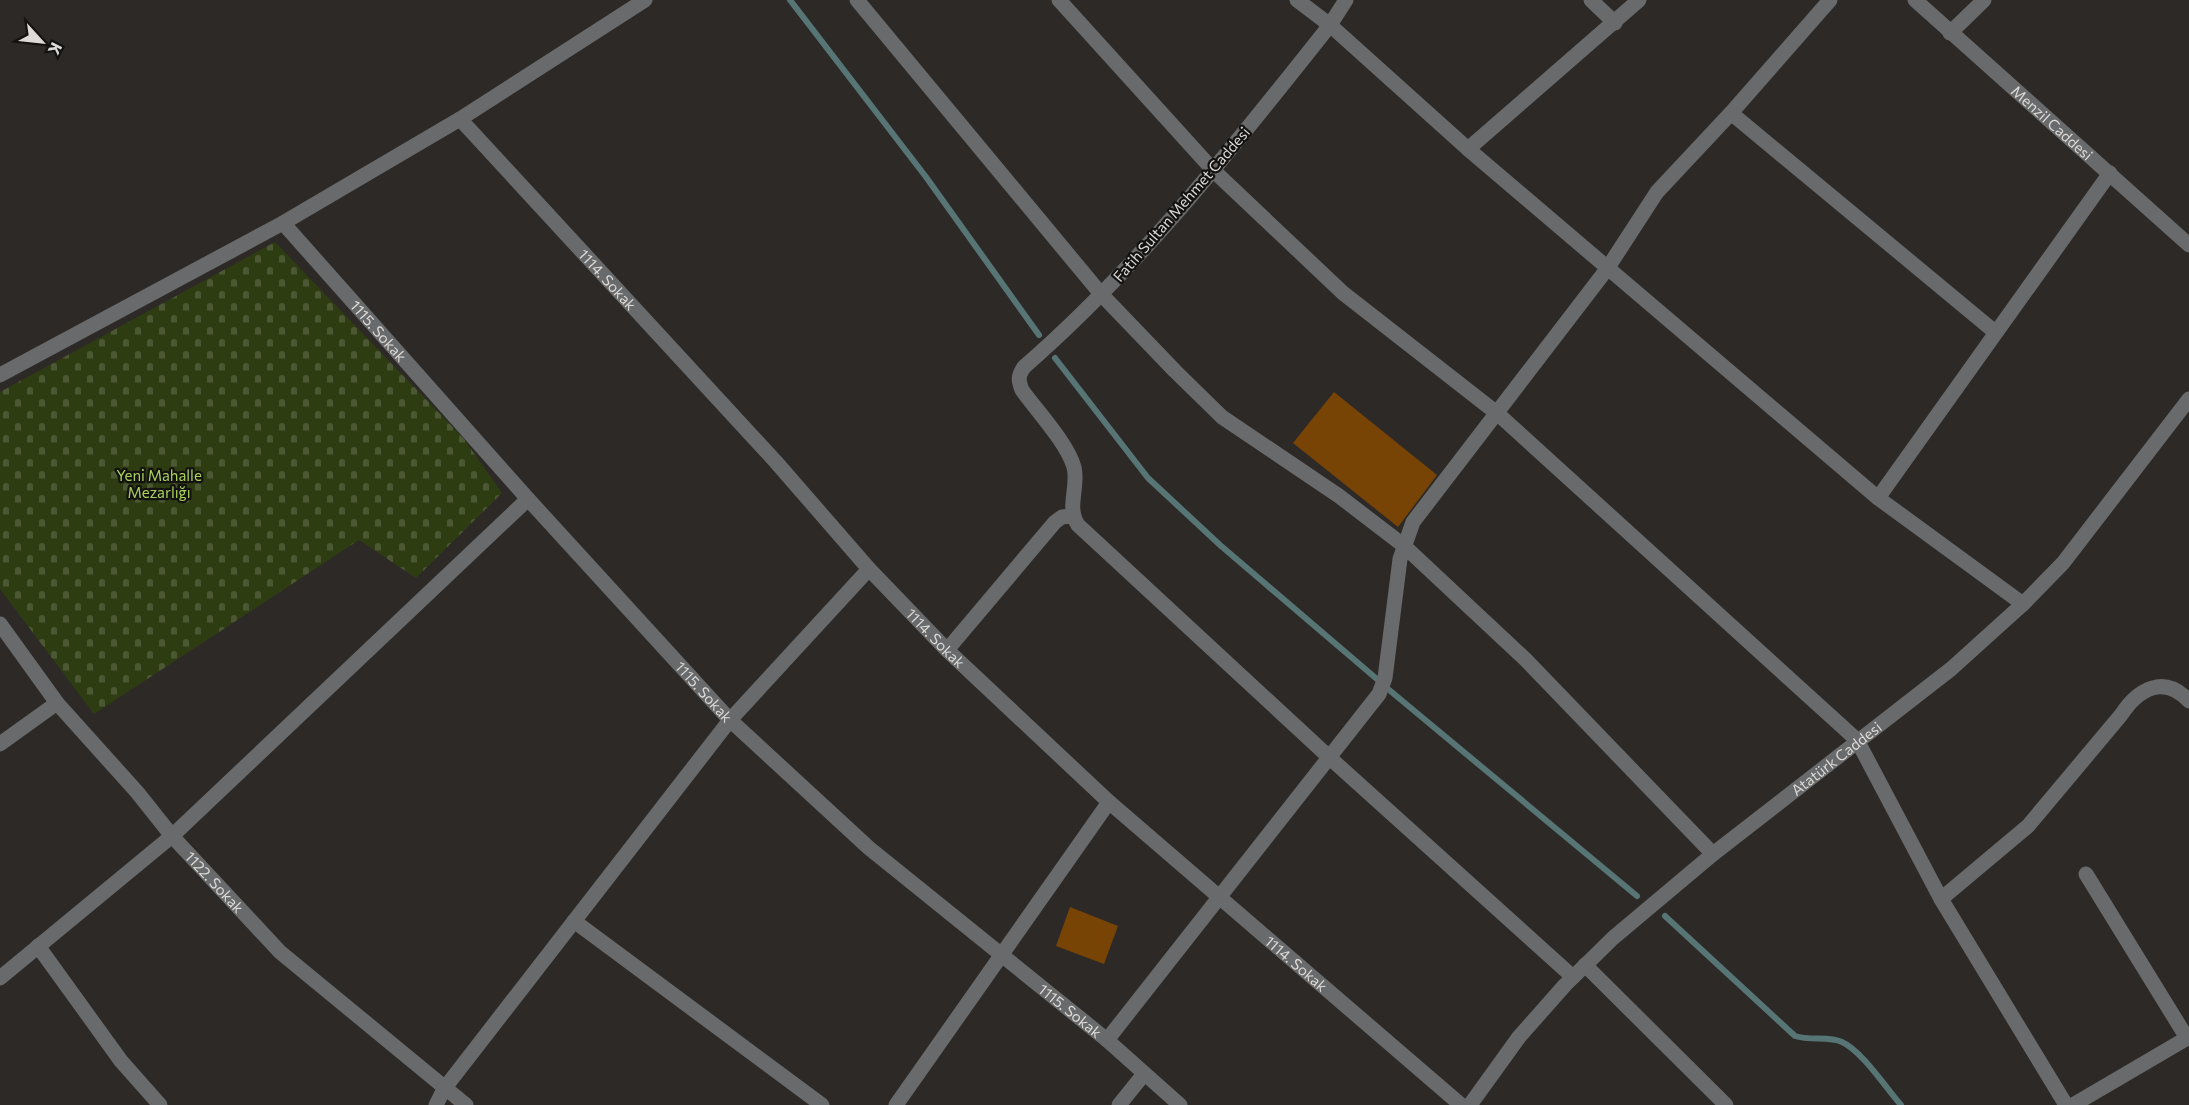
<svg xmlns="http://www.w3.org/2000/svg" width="2189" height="1105" viewBox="0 0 2189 1105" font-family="Commissioner,sans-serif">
  <defs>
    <pattern id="cemetery-stones" width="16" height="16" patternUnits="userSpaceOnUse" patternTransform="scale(1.5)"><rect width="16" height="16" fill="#2e3c12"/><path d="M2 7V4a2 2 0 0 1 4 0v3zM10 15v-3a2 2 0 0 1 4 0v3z" fill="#4c5834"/></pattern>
  </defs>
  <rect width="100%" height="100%" fill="#2c2926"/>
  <polygon fill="url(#cemetery-stones)" points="275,242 464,439 502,493 416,578 359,540 94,714 0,589 0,392"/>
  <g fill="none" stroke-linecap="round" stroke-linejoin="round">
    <g stroke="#577575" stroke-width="6">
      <polyline points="790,0 926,177 1039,335"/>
      <polyline points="1055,358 1148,478 1220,545 1378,680"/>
      <polyline points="1388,689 1637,896"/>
      <path d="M1665,916L1795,1036C1810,1041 1829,1036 1842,1042C1862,1051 1886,1088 1901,1105"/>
    </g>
  </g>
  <g fill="#774405">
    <polygon points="1334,392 1437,475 1398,527 1293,443"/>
    <polygon points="1070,907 1118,926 1104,964 1056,946"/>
  </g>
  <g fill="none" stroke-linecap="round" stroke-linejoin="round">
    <g stroke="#686a6b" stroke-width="15">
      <polyline points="857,0 1101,294 1175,371 1222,417 1339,496 1403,545 1525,659 1713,854"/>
      <polyline points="1059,0 1214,171 1343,293 1498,414 1857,740 1941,899 2066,1105"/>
      <polyline points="1297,0 1330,25 1468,149 1878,498 2023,604"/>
      <path d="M1346,0L1330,25C1235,145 1140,266 1024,367C1018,376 1018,380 1022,390C1037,411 1067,443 1074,467C1079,487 1066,507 1078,525L1330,758L1573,977"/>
      <polyline points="1591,0 1615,23"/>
      <polyline points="1830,0 1731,113 1995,332"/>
      <path id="s1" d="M1915,0L2189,245"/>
      <polyline points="1950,33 1984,0"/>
      <path id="s2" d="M460,119L776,462L869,569L947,650L1109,802L1461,1105"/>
      <polyline points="1468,149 1639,0"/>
      <path id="s3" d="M283,223L528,499L730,720L869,848L1107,1040L1180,1105"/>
      <polyline points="0,375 283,223 460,119 645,0"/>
      <polyline points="1878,498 2110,173"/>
      <path id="s4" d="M0,624L57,703L137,792L172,836L280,952L466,1105"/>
      <polyline points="947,650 1055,522 1062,517 1072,516"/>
      <polyline points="0,744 57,703"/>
      <polyline points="2086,874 2187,1038"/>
      <path d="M1941,899L2028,826L2121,715C2138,689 2164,674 2189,701"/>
      <polyline points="574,921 822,1105"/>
      <polyline points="38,946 121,1061 160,1105"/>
      <polyline points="1585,965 1726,1105"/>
      <polyline points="0,978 172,836 528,499"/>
      <polyline points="1107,1040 1379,694 1385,678 1400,559 1413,522 1607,269 1657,192 1731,113"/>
      <polyline points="436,1105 444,1089 730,720 869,569"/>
      <polyline points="896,1105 1109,802"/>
      <polyline points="1119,1105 1144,1074"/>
      <path id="s5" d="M1470,1105L1519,1037L1565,985L1613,938L1713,854L1951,669L2023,604L2063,563L2189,399"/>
      <polyline points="2073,1105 2189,1037"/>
    </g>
  </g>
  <g text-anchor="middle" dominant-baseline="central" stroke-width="4.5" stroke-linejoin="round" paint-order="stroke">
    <g font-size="15" fill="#dddad8" stroke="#131211">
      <text stroke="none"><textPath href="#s1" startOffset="184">Menzil Caddesi</textPath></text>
      <text transform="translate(1181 204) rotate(-49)">Fatih Sultan Mehmet Caddesi</text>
      <text stroke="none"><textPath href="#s2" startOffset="218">1114. Sokak</textPath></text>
      <text stroke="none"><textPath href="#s3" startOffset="144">1115. Sokak</textPath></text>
      <text stroke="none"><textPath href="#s2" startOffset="704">1114. Sokak</textPath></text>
      <text stroke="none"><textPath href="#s3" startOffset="630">1115. Sokak</textPath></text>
      <text stroke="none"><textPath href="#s5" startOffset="507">Atatürk Caddesi</textPath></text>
      <text stroke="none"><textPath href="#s4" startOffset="336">1122. Sokak</textPath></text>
      <text stroke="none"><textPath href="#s2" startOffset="1190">1114. Sokak</textPath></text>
      <text stroke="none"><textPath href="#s3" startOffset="1116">1115. Sokak</textPath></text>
    </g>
    <g font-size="15" fill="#aad15c" stroke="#131211">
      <text x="159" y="475">Yeni Mahalle<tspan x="159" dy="17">Mezarlığı</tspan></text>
    </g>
  </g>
  <g transform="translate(42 42) rotate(117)" stroke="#131211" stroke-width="4.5" paint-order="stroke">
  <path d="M0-4.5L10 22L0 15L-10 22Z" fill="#dddad8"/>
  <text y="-9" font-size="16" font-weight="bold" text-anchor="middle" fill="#dddad8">K</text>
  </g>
</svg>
